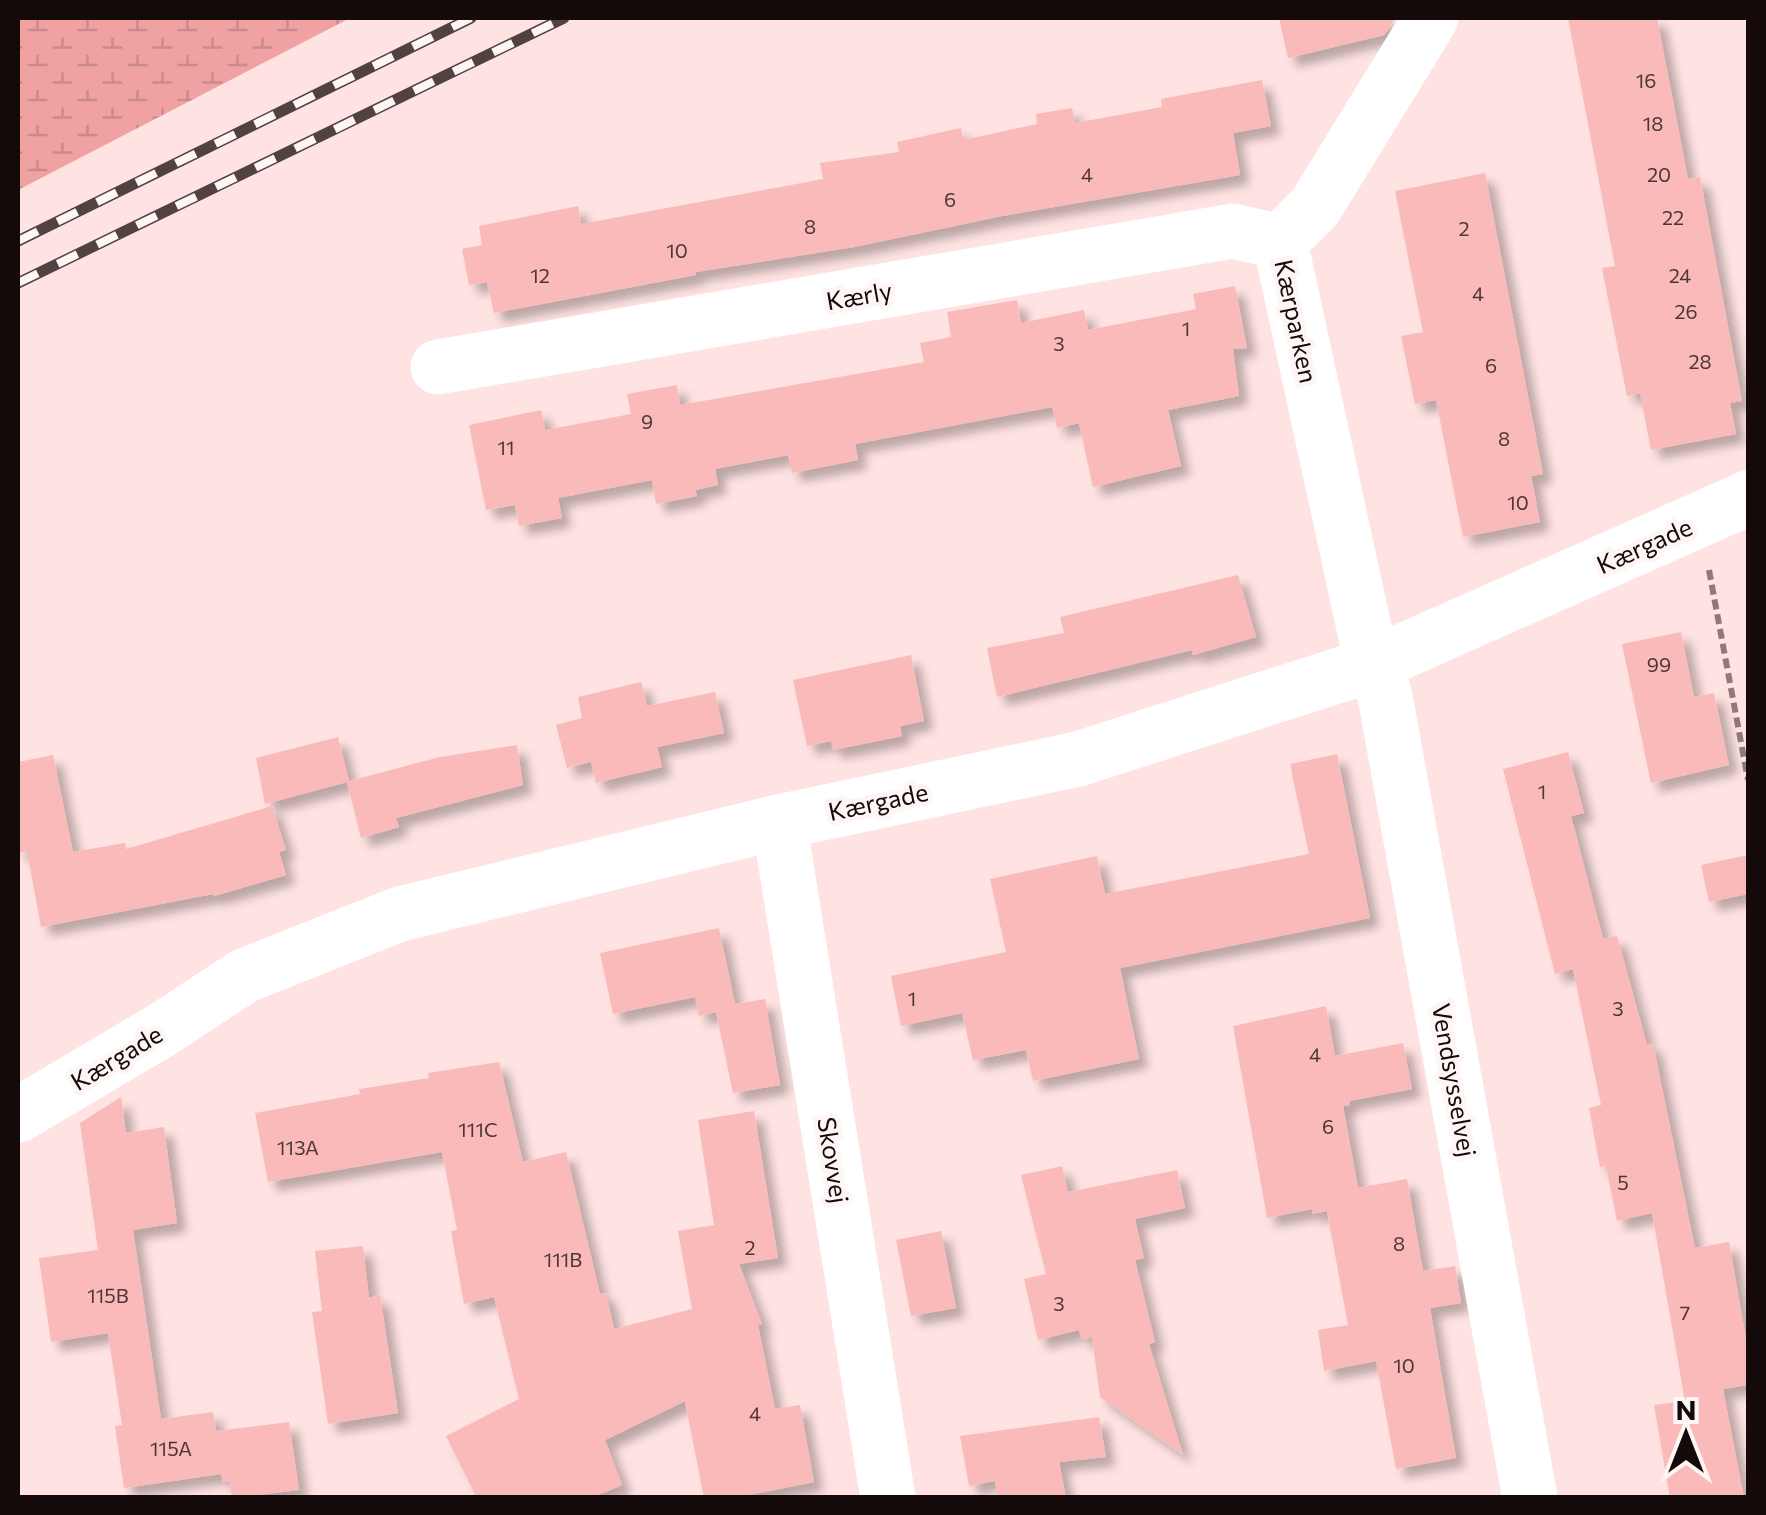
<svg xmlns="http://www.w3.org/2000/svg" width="1766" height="1515" viewBox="0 0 1766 1515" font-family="Commissioner,sans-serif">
  <defs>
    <pattern id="wetland-marsh" width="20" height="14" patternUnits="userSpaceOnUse" patternTransform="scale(2.5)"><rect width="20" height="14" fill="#f0a2a2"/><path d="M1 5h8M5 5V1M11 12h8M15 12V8" fill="none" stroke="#cd8a8a"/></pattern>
    <filter id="shadow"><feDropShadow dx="9" dy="9" stdDeviation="5" flood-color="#0004"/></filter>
  </defs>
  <rect width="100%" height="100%" fill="#ffe2e2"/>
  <polygon fill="url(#wetland-marsh)" points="18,18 350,18 18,190"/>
  <g fill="#f9bab9" filter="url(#shadow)">
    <polygon points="1279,18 1395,18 1384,35 1288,58"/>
    <polygon points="1568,18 1657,18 1688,179 1700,177 1742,401 1730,403 1736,434 1651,450 1640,393 1627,396 1602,268 1615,266"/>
    <polygon points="1262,80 1271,126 1233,133 1240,175 1002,216 854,247 696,272 696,275 494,313 487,282 469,285 462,249 482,245 479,226 578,206 581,224 823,179 820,163 899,152 897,142 961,128 963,140 1037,124 1036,114 1072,108 1075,123 1162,107 1161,99"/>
    <polygon points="1485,173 1543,474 1531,476 1540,522 1463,537 1436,400 1415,404 1401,336 1423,332 1395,191"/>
    <polygon points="1235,286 1247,348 1233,349 1239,396 1168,410 1181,466 1093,487 1079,423 1057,428 1052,407 855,444 858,460 792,473 788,455 715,469 718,485 695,490 697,496 656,504 652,480 558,498 562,518 519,526 515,505 486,510 469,425 541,410 545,430 631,414 627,394 677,385 680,405 924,362 920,343 951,337 947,312 1017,300 1021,323 1084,310 1088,330 1196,309 1193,294"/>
    <polygon points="1238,575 1256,637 1193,655 1192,650 997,697 987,648 1064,633 1060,617"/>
    <polygon points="1681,632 1694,697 1714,693 1729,765 1651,783 1622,644"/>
    <polygon points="911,655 924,721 900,726 902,736 833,750 831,741 807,746 793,680"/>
    <polygon points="641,682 647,706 715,692 724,733 657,747 662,767 596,783 591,762 567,768 556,725 582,718 578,697"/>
    <polygon points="338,737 349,781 440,757 517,745 523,785 396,818 399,827 361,838 347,782 265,804 256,758"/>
    <polygon points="1568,752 1584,813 1571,816 1603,939 1617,936 1647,1045 1653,1044 1695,1248 1729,1242 1748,1350 1748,1385 1723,1389 1744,1498 1670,1498 1654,1405 1685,1401 1652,1213 1617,1221 1606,1166 1600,1167 1589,1108 1601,1105 1573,969 1555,974 1503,769"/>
    <polygon points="1337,754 1370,918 1120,968 1139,1059 1033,1081 1026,1050 973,1060 962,1013 901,1026 891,976 1006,952 990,879 1097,856 1105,894 1309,854 1290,764"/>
    <polygon points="53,755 73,852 125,843 126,849 272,806 286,850 279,852 286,875 214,896 213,894 41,927 27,851 18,853 18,762"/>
    <polygon points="1748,855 1748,894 1709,902 1701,865"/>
    <polygon points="719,928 735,1004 765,999 780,1085 733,1093 716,1012 699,1016 695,997 613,1014 600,953"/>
    <polygon points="1326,1006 1335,1056 1403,1043 1412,1089 1349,1101 1350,1105 1343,1106 1358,1188 1407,1179 1423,1271 1455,1266 1461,1303 1430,1308 1456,1458 1396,1469 1376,1361 1324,1371 1318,1330 1348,1325 1327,1211 1312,1214 1312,1209 1267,1218 1233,1026"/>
    <polygon points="499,1062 523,1162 566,1152 600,1294 606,1293 614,1329 692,1309 678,1231 714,1225 698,1120 754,1111 778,1258 739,1264 762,1324 758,1325 775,1409 800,1405 814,1482 734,1498 704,1498 685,1401 605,1440 622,1485 591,1498 477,1498 446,1436 519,1399 494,1297 464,1304 451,1231 457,1230 442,1152 268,1182 255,1113 360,1094 359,1089 429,1078 428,1073"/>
    <polygon points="121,1097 126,1133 164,1127 177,1223 133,1230 161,1419 213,1412 216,1431 289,1422 299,1490 232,1498 230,1481 223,1482 221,1474 124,1488 115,1426 122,1425 108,1333 51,1342 39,1258 98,1250 80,1123"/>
    <polygon points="1062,1166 1068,1192 1177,1170 1185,1208 1135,1219 1144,1258 1135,1260 1155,1342 1149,1344 1183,1455 1100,1397 1092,1337 1082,1340 1079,1330 1038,1340 1024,1279 1046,1274 1021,1175"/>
    <polygon points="941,1231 956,1308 911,1316 896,1240"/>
    <polygon points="363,1246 369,1298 380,1295 398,1413 328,1424 312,1312 322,1311 315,1251"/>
    <polygon points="1099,1417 1106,1457 1059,1462 1066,1498 998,1498 995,1481 969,1486 960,1436"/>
  </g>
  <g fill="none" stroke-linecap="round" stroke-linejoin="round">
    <polyline stroke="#8f7a7a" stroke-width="6" stroke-dasharray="10 5" stroke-linecap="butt" points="1709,570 1748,780"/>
    <g stroke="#fff" stroke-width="55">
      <polyline points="1431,18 1315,207 1280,242 1368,646 1385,696 1530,1498"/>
      <polyline points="438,367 1233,231 1280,242"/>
      <polyline points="779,822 888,1498"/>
      <polyline points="18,1115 165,1028 244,976 400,914 779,822 1078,759 1374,664 1748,498"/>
    </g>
    <defs>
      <g id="rail">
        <polyline points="18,241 471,18"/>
        <polyline points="18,283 564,18"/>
      </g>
    </defs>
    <use href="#rail" stroke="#514141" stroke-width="11"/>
    <use href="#rail" stroke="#fdf6f5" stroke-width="8" stroke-dasharray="22" stroke-linecap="butt"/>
  </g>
  <g text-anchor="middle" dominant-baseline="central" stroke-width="10" stroke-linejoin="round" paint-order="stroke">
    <g font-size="20" fill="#4e3636">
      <text x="1646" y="80">16</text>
      <text x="1653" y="123">18</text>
      <text x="1087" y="174">4</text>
      <text x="1659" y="174">20</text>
      <text x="950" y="199">6</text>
      <text x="1673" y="217">22</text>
      <text x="810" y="226">8</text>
      <text x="1464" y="228">2</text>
      <text x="677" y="250">10</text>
      <text x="540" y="275">12</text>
      <text x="1680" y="275">24</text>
      <text x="1478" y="293">4</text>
      <text x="1686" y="311">26</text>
      <text x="1186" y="328">1</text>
      <text x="1059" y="343">3</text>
      <text x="1700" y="361">28</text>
      <text x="1491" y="365">6</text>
      <text x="647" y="421">9</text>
      <text x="1504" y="438">8</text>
      <text x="506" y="447">11</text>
      <text x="1518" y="502">10</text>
      <text x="1659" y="664">99</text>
      <text x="1542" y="791">1</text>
      <text x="912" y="998">1</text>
      <text x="1618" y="1008">3</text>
      <text x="1315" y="1054">4</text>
      <text x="1328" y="1126">6</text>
      <text x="478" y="1129">111C</text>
      <text x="298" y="1147">113A</text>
      <text x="1623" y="1182">5</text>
      <text x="1399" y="1243">8</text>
      <text x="750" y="1247">2</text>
      <text x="563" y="1259">111B</text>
      <text x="108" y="1295">115B</text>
      <text x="1059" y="1303">3</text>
      <text x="1685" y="1312">7</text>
      <text x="1404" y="1365">10</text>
      <text x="755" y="1413">4</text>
      <text x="171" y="1448">115A</text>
    </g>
    <g font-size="25" fill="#150a0a" stroke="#fdf6f5">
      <text transform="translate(859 295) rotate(-10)">Kærly</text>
      <text transform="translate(1297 321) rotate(78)">Kærparken</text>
      <text transform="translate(1644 545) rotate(-24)">Kærgade</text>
      <text transform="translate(878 801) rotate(-12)">Kærgade</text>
      <text transform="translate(116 1057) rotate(-31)">Kærgade</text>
      <text transform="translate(1455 1080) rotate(80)">Vendsysselvej</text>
      <text transform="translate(834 1160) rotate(81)">Skovvej</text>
    </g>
  </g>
  <rect width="1766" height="1515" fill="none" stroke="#150a0a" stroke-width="40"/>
  <g transform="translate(1686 1435)" stroke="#fdf6f5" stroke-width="8" paint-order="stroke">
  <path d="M0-8L18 38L0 25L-18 38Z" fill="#150a0a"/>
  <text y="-15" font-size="28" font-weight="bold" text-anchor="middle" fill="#150a0a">N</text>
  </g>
</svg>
